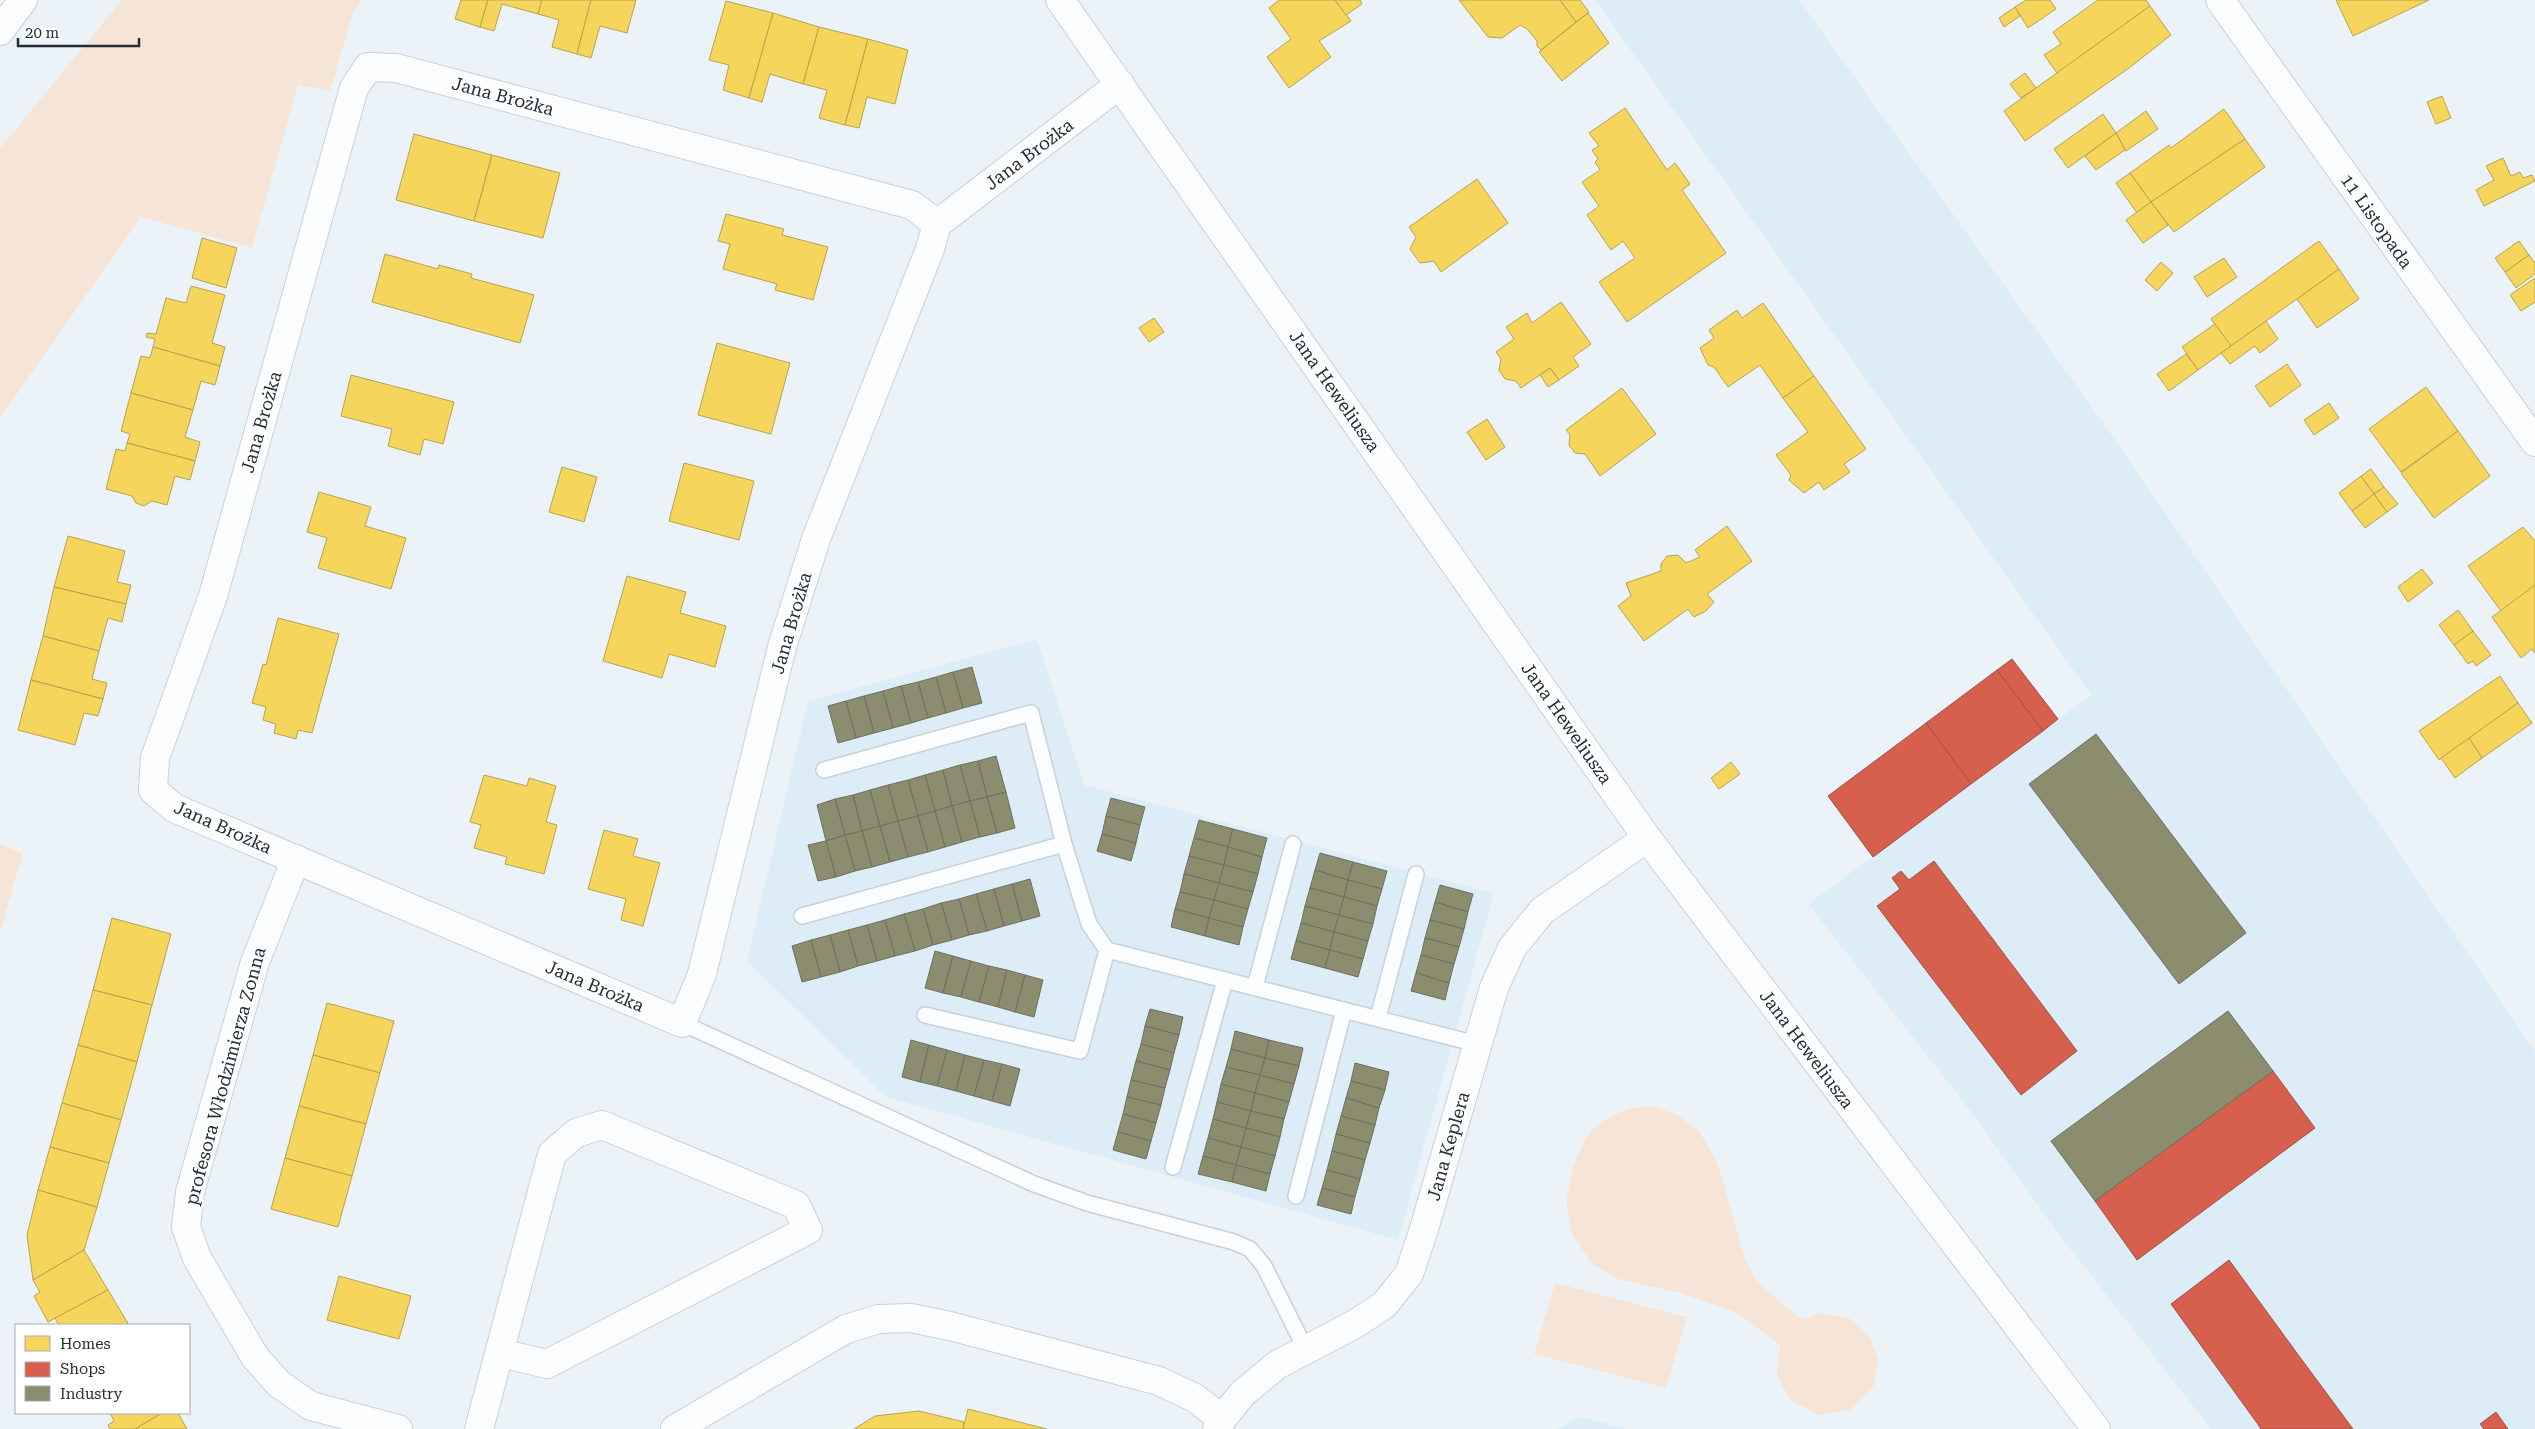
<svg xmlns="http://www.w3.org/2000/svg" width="2535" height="1429" viewBox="0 0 2535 1429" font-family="'Roboto Serif',serif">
  <rect width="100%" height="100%" fill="#ecf3f8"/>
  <g fill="#dcedf8">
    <polygon points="1595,0 1799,0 2109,431 2535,1051 2535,1429 2211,1429 2057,1232 1969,1109 1808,904 2091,695"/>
    <polygon points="1037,639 1084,785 1494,893 1398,1240 886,1097 747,961 808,701"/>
    <polygon points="1580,1417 1627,1429 1556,1429"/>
  </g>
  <g fill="#f6e5d7">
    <polygon points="122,0 361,0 353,13 330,91 298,85 252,248 141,217 0,418 0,148"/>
    <polygon points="0,844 23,853 0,932"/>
    <polygon points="1652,1106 1676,1114 1699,1131 1717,1161 1744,1256 1757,1282 1801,1319 1822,1313 1849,1318 1870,1337 1878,1359 1873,1387 1850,1410 1819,1415 1790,1400 1777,1375 1780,1345 1737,1313 1681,1293 1617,1279 1592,1264 1573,1236 1566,1201 1574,1163 1590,1131 1611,1116 1631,1108"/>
    <polygon points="1555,1283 1687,1317 1666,1388 1534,1354"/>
  </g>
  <g fill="#f6d55c" stroke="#b6a351">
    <polygon points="461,0 488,0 480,27 455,19"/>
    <polygon points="488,0 542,0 538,14 502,4 494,31 480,27"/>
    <polygon points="542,0 591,0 577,54 552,47 559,20 538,14"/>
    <polygon points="591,0 636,0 627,33 600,26 591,58 577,54"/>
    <polygon points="1279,0 1335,0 1351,21 1319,41 1331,57 1289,88 1267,57 1291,39 1269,8"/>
    <polygon points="1335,0 1360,0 1362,4 1346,15"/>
    <polygon points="1459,0 1560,0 1576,22 1541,50 1537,46 1537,41 1527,29 1520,25 1502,38 1488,37"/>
    <polygon points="1560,0 1580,0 1589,12 1576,22"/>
    <polygon points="2026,0 2050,0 2056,9 2028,28 2015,7"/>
    <polygon points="2098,0 2146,0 2150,6 2057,73 2044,55 2061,44 2053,32"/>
    <polygon points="2336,0 2429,0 2353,36"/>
    <polygon points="726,1 773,13 749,98 723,90 729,65 709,60"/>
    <polygon points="2150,6 2171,35 2129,68 2025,141 2004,111"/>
    <polygon points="2015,7 2020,16 2004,27 1999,18"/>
    <polygon points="773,13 819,27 803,84 770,74 762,102 749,98"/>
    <polygon points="1588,13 1609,43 1562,81 1539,52"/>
    <polygon points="819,27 868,39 845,125 819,118 827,90 803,84"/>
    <polygon points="868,39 908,50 895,104 867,97 859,128 845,125"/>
    <polygon points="2025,73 2036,88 2021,98 2010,84"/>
    <polygon points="2442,96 2451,118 2436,124 2427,102"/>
    <polygon points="1625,108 1667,170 1675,163 1690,184 1682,190 1726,253 1627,322 1599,282 1635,258 1623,241 1611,250 1587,215 1599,206 1582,182 1600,170 1595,162 1598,159 1592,150 1599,146 1589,133"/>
    <polygon points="2224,109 2245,139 2151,202 2130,173 2169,145 2171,148"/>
    <polygon points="2146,111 2158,129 2126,151 2116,133"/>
    <polygon points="2103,114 2116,133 2068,168 2054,149"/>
    <polygon points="2116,133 2125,150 2096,170 2085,156"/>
    <polygon points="414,134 492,155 474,221 396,200"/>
    <polygon points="2245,139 2265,167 2174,232 2151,202"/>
    <polygon points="492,155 560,173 543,238 474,221"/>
    <polygon points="2503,158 2511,176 2520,172 2523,178 2532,175 2535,181 2484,206 2476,190 2494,180 2486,166"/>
    <polygon points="2130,173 2151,202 2137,213 2116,183"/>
    <polygon points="1477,179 1508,223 1441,272 1434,261 1420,263 1410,249 1416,237 1409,227"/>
    <polygon points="2151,202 2168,225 2143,243 2126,220"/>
    <polygon points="726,214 784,229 782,235 828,247 813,300 775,290 777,284 723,269 730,244 718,241"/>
    <polygon points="202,238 237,248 226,288 192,278"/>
    <polygon points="2319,241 2339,269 2231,346 2211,319"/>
    <polygon points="2519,241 2529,255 2505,272 2495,258"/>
    <polygon points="385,254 438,269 439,265 472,274 471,278 534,295 520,343 372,302"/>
    <polygon points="2529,255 2535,263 2535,274 2516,288 2505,272"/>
    <polygon points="2224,258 2237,277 2207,297 2194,277"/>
    <polygon points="2161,262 2173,273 2157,291 2145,280"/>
    <polygon points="2339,269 2359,299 2317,328 2297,299"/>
    <polygon points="2535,278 2535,302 2521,311 2510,295"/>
    <polygon points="191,286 225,295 212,343 225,347 220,366 153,347 155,339 146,337 147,333 156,334 166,298 186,303"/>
    <polygon points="1561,302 1591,344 1573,357 1579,366 1559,380 1550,368 1521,388 1516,381 1505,379 1499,370 1501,359 1496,352 1514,339 1506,327 1527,313 1532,323"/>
    <polygon points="1763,303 1814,376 1783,398 1760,365 1728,387 1714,367 1708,365 1700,348 1714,338 1709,330 1737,310 1742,318"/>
    <polygon points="1154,318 1164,332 1149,342 1139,328"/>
    <polygon points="2266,321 2278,339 2260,353 2255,346 2230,364 2221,353"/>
    <polygon points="2215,324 2231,346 2198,370 2182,347"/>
    <polygon points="717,343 790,363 771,434 698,415"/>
    <polygon points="153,347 220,366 215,385 201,381 193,410 131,393 141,356 150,358"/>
    <polygon points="2186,354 2198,370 2169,391 2157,374"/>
    <polygon points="2287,364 2301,385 2270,407 2255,386"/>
    <polygon points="1550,368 1559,380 1548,387 1540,375"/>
    <polygon points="351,375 454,402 443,444 424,439 420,455 388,446 392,429 341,416"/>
    <polygon points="1814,376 1866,449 1844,464 1850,472 1824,490 1819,482 1804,493 1789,480 1791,475 1776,455 1808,432 1783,398"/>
    <polygon points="2426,387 2458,431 2401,472 2369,429"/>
    <polygon points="1622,388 1656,434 1600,476 1585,454 1575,453 1569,445 1570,435 1566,430"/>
    <polygon points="131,393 193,410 185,437 200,442 195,461 127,443 130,434 121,431"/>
    <polygon points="2329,403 2339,418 2314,435 2304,420"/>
    <polygon points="1487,419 1505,447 1486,460 1467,432"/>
    <polygon points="2458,431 2490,476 2434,518 2401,473"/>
    <polygon points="127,443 195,461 190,480 175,476 167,505 152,501 144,506 136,503 132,496 106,489 116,449 125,451"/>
    <polygon points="684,463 754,481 739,540 669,521"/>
    <polygon points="562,467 597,477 584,522 549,512"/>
    <polygon points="2371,469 2384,487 2374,494 2361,476"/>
    <polygon points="2361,476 2374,494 2352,511 2339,493"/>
    <polygon points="2384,487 2398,504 2387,512 2374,494"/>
    <polygon points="319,492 371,507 365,526 406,538 391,589 318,568 327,538 307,532"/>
    <polygon points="2374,494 2387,512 2365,528 2352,511"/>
    <polygon points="1727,526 1752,561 1707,594 1714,602 1706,611 1694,617 1688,609 1644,641 1618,606 1631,596 1626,583 1661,571 1661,564 1667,556 1678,555 1686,563 1700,557 1695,550"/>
    <polygon points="2523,527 2535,541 2535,585 2501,611 2468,566"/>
    <polygon points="68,536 125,551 117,582 131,585 126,604 54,587"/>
    <polygon points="2422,569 2433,583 2408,602 2398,587"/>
    <polygon points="627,576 686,592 680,613 726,626 715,667 669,654 662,678 603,661"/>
    <polygon points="2535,585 2535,653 2532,649 2521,658 2492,617"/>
    <polygon points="54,587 126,604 122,622 108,618 99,651 43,636"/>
    <polygon points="2458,610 2473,631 2454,645 2439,625"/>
    <polygon points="278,618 339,634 312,733 298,730 296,739 274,733 276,724 263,720 266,707 252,703 263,664 266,665"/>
    <polygon points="2473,631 2491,655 2476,666 2473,661 2468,664 2454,645"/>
    <polygon points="43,636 99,651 92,679 107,683 103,699 31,680"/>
    <polygon points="2500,676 2518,703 2439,760 2419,731"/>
    <polygon points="31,680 103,699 98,716 84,713 75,745 18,730"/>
    <polygon points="2518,703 2532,723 2482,758 2469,738"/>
    <polygon points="2469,738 2482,758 2455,778 2441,758"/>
    <polygon points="1731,762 1740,774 1719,789 1711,778"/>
    <polygon points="484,775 527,786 529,778 556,786 546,822 557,825 544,874 505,864 507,857 474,848 481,825 470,822"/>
    <polygon points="604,830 638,839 633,856 660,863 643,926 621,920 626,899 588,889"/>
    <polygon points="112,918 171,934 152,1005 93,990"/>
    <polygon points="93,990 152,1005 137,1062 78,1045"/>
    <polygon points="327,1003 394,1021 380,1073 313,1055"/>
    <polygon points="78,1045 137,1062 121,1120 62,1103"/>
    <polygon points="313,1055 380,1073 366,1124 299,1106"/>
    <polygon points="62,1103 121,1120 109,1163 50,1147"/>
    <polygon points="299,1106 366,1124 352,1176 285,1158"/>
    <polygon points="50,1147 109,1163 97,1207 38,1190"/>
    <polygon points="285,1158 352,1176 338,1227 271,1209"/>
    <polygon points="38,1190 97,1207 84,1250 33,1280 27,1235"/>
    <polygon points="84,1250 108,1290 48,1322 34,1296 40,1292 33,1280"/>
    <polygon points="339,1276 411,1296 399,1339 327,1320"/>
    <polygon points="108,1290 129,1325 59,1325 55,1318"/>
    <polygon points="968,1409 1039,1427 1047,1429 963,1429"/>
    <polygon points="919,1411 964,1422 963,1429 854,1429 875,1416"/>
    <polygon points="110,1413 162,1413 135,1429 110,1429 108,1425 114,1421"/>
    <polygon points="162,1413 178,1413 187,1429 135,1429"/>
  </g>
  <g fill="#d6604d" stroke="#a05146">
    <polygon points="2012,659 2058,719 2043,731 1997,670"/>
    <polygon points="1997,670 2043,731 1971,784 1926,723"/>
    <polygon points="1926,723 1971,784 1873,857 1828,796"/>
    <polygon points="1934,861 2077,1051 2021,1095 1877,906 1900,889 1892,878 1901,871 1909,880"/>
    <polygon points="2273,1071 2315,1128 2137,1260 2095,1201"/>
    <polygon points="2229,1260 2299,1356 2353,1429 2261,1429 2257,1423 2171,1304"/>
    <polygon points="2496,1412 2508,1429 2484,1429 2480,1424"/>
  </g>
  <g fill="#8c8c6e" stroke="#6c705d">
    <polygon points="972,667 982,703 963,708 953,672"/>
    <polygon points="953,672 963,708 946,713 936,677"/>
    <polygon points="936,677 946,713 928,718 918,682"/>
    <polygon points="918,682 928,718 911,723 901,686"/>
    <polygon points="901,686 911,723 893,728 883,691"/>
    <polygon points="883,691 893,728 874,733 864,696"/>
    <polygon points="864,696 874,733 856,738 846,701"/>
    <polygon points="846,701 856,738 838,743 828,706"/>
    <polygon points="2096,734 2246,933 2179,984 2029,784"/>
    <polygon points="996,756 1006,792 987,797 978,761"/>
    <polygon points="978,761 987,797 970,801 960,765"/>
    <polygon points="960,765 970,801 952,806 943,770"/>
    <polygon points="943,770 952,806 935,811 925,775"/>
    <polygon points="925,775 935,811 918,816 908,780"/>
    <polygon points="908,780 918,816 898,821 888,785"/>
    <polygon points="888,785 898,821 880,826 870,790"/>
    <polygon points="870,790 880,826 862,831 853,795"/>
    <polygon points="1006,792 1015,828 997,833 987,797"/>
    <polygon points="853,795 862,831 845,835 835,799"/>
    <polygon points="987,797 997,833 980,837 970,801"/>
    <polygon points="1111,798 1145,807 1140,825 1106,816"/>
    <polygon points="835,799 845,835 826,841 817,805"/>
    <polygon points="970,801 980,837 962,842 952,806"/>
    <polygon points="952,806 962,842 945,847 935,811"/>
    <polygon points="935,811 945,847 928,852 918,816"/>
    <polygon points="918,816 928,852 908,857 898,821"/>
    <polygon points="1106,816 1140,825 1136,843 1102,834"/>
    <polygon points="1199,820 1233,829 1228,847 1194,838"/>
    <polygon points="898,821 908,857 890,862 880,826"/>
    <polygon points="880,826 890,862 872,867 862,831"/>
    <polygon points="1233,829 1267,838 1262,857 1228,847"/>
    <polygon points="862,831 872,867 855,871 845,835"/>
    <polygon points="1102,834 1136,843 1131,861 1097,851"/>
    <polygon points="845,835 855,871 836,877 826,841"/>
    <polygon points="1194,838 1228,847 1224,865 1189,856"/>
    <polygon points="826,841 836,877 818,881 808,845"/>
    <polygon points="1228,847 1262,857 1258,874 1224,865"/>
    <polygon points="1320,853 1353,862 1348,880 1315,870"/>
    <polygon points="1189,856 1224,865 1219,883 1184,874"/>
    <polygon points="1353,862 1387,871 1382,889 1348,880"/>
    <polygon points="1224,865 1258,874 1253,892 1219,883"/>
    <polygon points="1315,870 1348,880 1344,897 1310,888"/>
    <polygon points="1184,874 1219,883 1214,900 1180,892"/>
    <polygon points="1030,879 1040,916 1022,921 1012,884"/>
    <polygon points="1348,880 1382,889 1377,906 1344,897"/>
    <polygon points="1219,883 1253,892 1248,909 1214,900"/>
    <polygon points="1012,884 1022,921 1004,926 994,889"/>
    <polygon points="1440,885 1473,894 1468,912 1435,902"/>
    <polygon points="1310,888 1344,897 1339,915 1305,906"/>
    <polygon points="994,889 1004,926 987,931 976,894"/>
    <polygon points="1180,892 1214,900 1209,918 1175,909"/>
    <polygon points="976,894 987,931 969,935 959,899"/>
    <polygon points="1344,897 1377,906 1373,924 1339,915"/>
    <polygon points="959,899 969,935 952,940 941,903"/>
    <polygon points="1214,900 1248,909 1243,927 1209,918"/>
    <polygon points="1435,902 1468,912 1464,929 1430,920"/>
    <polygon points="941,903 952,940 933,945 923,909"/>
    <polygon points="1305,906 1339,915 1334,932 1301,923"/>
    <polygon points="923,909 933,945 915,951 904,914"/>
    <polygon points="1175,909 1209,918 1205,936 1171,927"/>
    <polygon points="904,914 915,951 895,956 885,920"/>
    <polygon points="1339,915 1373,924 1368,941 1334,932"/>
    <polygon points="1209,918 1243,927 1239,945 1205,936"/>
    <polygon points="885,920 895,956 877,961 867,925"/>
    <polygon points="1430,920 1464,929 1459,947 1425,938"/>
    <polygon points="1301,923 1334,932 1330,950 1296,941"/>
    <polygon points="867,925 877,961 858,966 848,930"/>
    <polygon points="848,930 858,966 840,972 830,935"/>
    <polygon points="1334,932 1368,941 1363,959 1330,950"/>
    <polygon points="830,935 840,972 821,977 811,940"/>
    <polygon points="1425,938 1459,947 1454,964 1421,955"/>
    <polygon points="811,940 821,977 802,982 792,946"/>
    <polygon points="1296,941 1330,950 1325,968 1291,959"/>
    <polygon points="1330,950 1363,959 1358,977 1325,968"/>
    <polygon points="935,951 953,956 943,993 925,988"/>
    <polygon points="1421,955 1454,964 1449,983 1416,973"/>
    <polygon points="953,956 971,961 961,997 943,993"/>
    <polygon points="971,961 989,966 979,1002 961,997"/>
    <polygon points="989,966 1007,970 998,1007 979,1002"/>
    <polygon points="1007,970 1025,975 1015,1012 998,1007"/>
    <polygon points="1416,973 1449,983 1445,1000 1411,991"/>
    <polygon points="1025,975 1043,980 1034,1017 1015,1012"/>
    <polygon points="1150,1009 1183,1017 1179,1035 1145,1026"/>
    <polygon points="2228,1011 2273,1071 2095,1201 2051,1141"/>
    <polygon points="1145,1026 1179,1035 1174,1053 1141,1044"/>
    <polygon points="1235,1031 1269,1040 1265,1058 1231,1049"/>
    <polygon points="911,1040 929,1045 920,1082 902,1077"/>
    <polygon points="1269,1040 1303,1048 1299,1066 1265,1058"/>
    <polygon points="1141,1044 1174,1053 1170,1070 1136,1061"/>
    <polygon points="929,1045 947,1050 937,1086 920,1082"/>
    <polygon points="1231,1049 1265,1058 1260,1075 1226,1067"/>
    <polygon points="947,1050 965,1055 956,1091 937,1086"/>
    <polygon points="965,1055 984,1060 974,1096 956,1091"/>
    <polygon points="1265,1058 1299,1066 1294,1084 1260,1075"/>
    <polygon points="984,1060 1002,1064 992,1101 974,1096"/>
    <polygon points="1136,1061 1170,1070 1165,1088 1131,1080"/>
    <polygon points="1355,1063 1389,1072 1385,1090 1351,1081"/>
    <polygon points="1002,1064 1020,1069 1010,1106 992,1101"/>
    <polygon points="1226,1067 1260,1075 1255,1093 1221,1084"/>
    <polygon points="1260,1075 1294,1084 1289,1102 1255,1093"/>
    <polygon points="1131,1080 1165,1088 1161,1105 1127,1097"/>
    <polygon points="1351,1081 1385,1090 1379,1108 1346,1098"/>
    <polygon points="1221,1084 1255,1093 1251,1111 1217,1102"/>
    <polygon points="1255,1093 1289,1102 1284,1119 1251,1111"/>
    <polygon points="1127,1097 1161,1105 1156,1123 1123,1114"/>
    <polygon points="1346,1098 1379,1108 1375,1125 1341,1116"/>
    <polygon points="1217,1102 1251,1111 1246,1128 1213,1119"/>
    <polygon points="1251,1111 1284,1119 1280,1137 1246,1128"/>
    <polygon points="1123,1114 1156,1123 1151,1141 1118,1132"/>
    <polygon points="1341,1116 1375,1125 1370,1143 1336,1134"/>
    <polygon points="1213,1119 1246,1128 1241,1147 1208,1138"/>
    <polygon points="1246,1128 1280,1137 1275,1156 1241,1147"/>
    <polygon points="1118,1132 1151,1141 1146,1159 1113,1150"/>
    <polygon points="1336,1134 1370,1143 1365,1160 1332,1151"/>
    <polygon points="1208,1138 1241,1147 1236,1165 1203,1156"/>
    <polygon points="1241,1147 1275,1156 1270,1174 1236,1165"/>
    <polygon points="1332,1151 1365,1160 1360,1179 1327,1170"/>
    <polygon points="1203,1156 1236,1165 1232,1182 1198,1174"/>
    <polygon points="1236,1165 1270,1174 1266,1191 1232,1182"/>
    <polygon points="1327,1170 1360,1179 1355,1197 1322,1188"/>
    <polygon points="1322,1188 1355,1197 1351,1214 1317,1205"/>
  </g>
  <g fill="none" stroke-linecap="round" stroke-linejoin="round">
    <defs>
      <g id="lane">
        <polyline points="824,770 1031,713 1064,844 1089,924 1107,950 1080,1051 925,1015"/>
        <polyline points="802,916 1064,844"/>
        <polyline points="1107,950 1477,1044"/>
        <polyline points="1255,987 1293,844"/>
        <polyline points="1378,1018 1416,874"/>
        <polyline points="682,1023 1034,1184 1087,1203 1234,1242 1250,1249 1264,1266 1306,1350"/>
        <polyline points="1173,1167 1225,980"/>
        <polyline points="1296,1196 1344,1010"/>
      </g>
      <g id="street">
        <polyline points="1060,0 1647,838 2096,1429"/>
        <polyline points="937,224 930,249 816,539 782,647 702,974 682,1023 174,808 153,790 155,758 213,596 354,88 368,67 396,68 912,205 937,224 1120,84"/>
        <polyline points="296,859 255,962 190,1192 186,1227 197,1258 255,1357 279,1384 311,1406 398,1429"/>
        <polyline points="479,1429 552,1154 576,1133 602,1125 796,1205 808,1230 547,1364 500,1353"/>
        <polyline points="675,1429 846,1329 879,1319 911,1318 950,1326 1159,1381 1195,1398 1222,1419"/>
        <polyline points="1217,1429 1222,1419 1243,1393 1277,1365 1355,1324 1384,1305 1409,1274 1424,1229 1494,988 1512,948 1542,911 1647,838"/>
      </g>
      <g id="secondary">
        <polyline points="2220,0 2535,442"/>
        <polyline points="0,31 23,0"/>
      </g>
    </defs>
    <use href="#lane" stroke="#c8d1d7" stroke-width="18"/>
    <use href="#street" stroke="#c8d1d7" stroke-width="30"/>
    <use href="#secondary" stroke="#c8d1d7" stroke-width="30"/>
    <use href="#lane" stroke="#fcfdfe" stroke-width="15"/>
    <use href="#street" stroke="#fcfdfe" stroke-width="28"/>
    <use href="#secondary" stroke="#fcfdfe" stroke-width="28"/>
  </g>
  <g text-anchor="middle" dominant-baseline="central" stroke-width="5" stroke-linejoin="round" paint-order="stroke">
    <g font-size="18" fill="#222e36" stroke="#fff">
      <text transform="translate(503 96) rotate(15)">Jana Brożka</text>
      <text transform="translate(1029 154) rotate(-37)">Jana Brożka</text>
      <text transform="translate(2377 221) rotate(55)">11 Listopada</text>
      <text transform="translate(1335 391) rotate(55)">Jana Heweliusza</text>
      <text transform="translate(261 422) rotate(-74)">Jana Brożka</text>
      <text transform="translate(791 623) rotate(-74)">Jana Brożka</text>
      <text transform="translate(1567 723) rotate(55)">Jana Heweliusza</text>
      <text transform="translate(223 827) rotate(24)">Jana Brożka</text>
      <text transform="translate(595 986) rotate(23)">Jana Brożka</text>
      <text transform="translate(1807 1049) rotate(53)">Jana Heweliusza</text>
      <text transform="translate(225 1076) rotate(-75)">profesora Włodzimierza Zonna</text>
      <text transform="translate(1448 1146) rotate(-74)">Jana Keplera</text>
    </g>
  </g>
  <rect x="15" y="1324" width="175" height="90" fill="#ffffff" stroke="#a7abaf"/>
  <rect x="25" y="1336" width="25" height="15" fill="#f6d55c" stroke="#a7abaf"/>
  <text x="60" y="1349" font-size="15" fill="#222e36">Homes</text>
  <rect x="25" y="1362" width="25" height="15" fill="#d6604d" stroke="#a7abaf"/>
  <text x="60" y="1374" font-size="15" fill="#222e36">Shops</text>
  <rect x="25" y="1386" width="25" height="15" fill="#8c8c6e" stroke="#a7abaf"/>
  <text x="60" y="1399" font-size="15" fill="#222e36">Industry</text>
  <path d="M18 38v8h121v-8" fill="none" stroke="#222e36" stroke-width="2.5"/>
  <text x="25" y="38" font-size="15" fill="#222e36" stroke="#ffffff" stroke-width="4" paint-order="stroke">20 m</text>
</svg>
